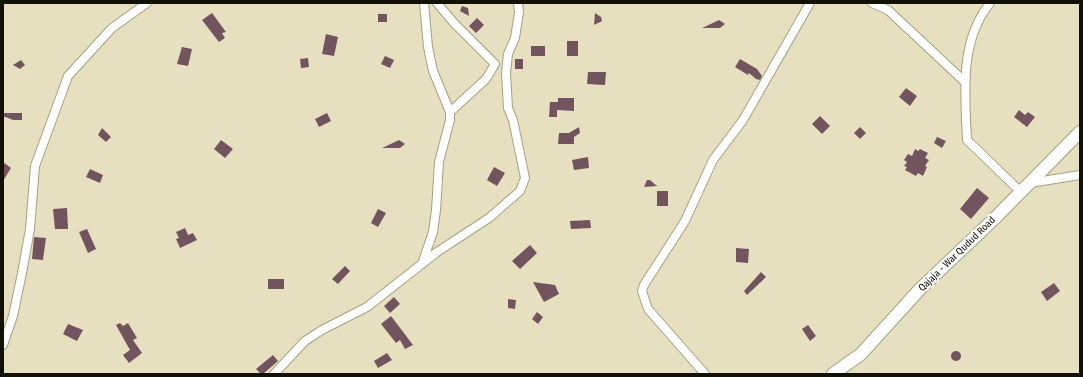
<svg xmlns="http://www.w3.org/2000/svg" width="1083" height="377" viewBox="0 0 1083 377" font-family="'Fira Sans Condensed',sans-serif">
  <rect width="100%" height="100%" fill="#e6e0c0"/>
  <g fill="#72545e">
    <polygon points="462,6 468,8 469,16 460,11"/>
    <polygon points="212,13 226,32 222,33 225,38 219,42 202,20"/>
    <polygon points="595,13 601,17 602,21 594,25"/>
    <rect x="378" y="14" width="9" height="8"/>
    <polygon points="477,18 484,25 476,33 469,26"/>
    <polygon points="719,20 725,24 720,28 702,28"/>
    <polygon points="326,34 338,37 334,56 322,54"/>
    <rect x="567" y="41" width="11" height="15"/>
    <rect x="531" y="46" width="14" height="10"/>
    <polygon points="182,47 192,49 188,66 177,64"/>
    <polygon points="385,56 394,60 390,68 381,64"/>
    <polygon points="308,58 309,67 301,68 300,59"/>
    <rect x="515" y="59" width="8" height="10"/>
    <polygon points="740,59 757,69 762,76 760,80 756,79 749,73 748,75 735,67"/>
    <polygon points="21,60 25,65 20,69 13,65"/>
    <polygon points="588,72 606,72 605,85 587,84"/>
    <polygon points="906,88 917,96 910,106 899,97"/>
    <polygon points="558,98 574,98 574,111 557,110 557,117 549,117 550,102 558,102"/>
    <polygon points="1019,110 1025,115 1028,112 1035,117 1027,127 1014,117"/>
    <polygon points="3,113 22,113 22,120 13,120 3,116"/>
    <polygon points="327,113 331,121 319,127 315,119"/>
    <polygon points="820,116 830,126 822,134 812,124"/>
    <polygon points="579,127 580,133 574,137 574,144 558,144 559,133 569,133"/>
    <polygon points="860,127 866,133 860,139 854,133"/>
    <polygon points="102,128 111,137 106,142 98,135"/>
    <polygon points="937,137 946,141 942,148 934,143"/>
    <polygon points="221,140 233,149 225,158 214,149"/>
    <polygon points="399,140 405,144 400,148 382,148"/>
    <polygon points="915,149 918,151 920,149 928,153 925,158 929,160 925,166 927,167 923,176 918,173 916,176 905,170 907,167 904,166 907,162 904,160 908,154 912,156"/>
    <polygon points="588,157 589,168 574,170 572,160"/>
    <polygon points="3,162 11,168 3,181"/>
    <polygon points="494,167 505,173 497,186 487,180"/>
    <polygon points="90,169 103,175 100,183 86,177"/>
    <polygon points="647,180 650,180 657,186 644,187"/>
    <polygon points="977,188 989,198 971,219 960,209"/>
    <rect x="657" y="191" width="11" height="15"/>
    <polygon points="67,208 68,229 55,229 53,209"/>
    <polygon points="378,209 386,213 378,227 371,223"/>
    <polygon points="590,220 591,228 571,229 570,221"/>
    <polygon points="185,228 188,235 193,233 197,240 180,248 176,239 179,238 176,232"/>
    <polygon points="87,229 96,249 88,253 79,232"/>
    <polygon points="34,237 46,238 43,260 32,259"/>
    <polygon points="530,245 537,253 520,269 512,261"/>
    <polygon points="736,248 749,249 748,263 736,262"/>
    <polygon points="345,266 350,271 338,284 332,279"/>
    <polygon points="761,272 766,277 747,295 744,291"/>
    <rect x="268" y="279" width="16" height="10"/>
    <polygon points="533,282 555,285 559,294 544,302"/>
    <polygon points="1054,283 1060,291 1047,301 1041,292"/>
    <polygon points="394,297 400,304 390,313 384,306"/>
    <polygon points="508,299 516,300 515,309 508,308"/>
    <polygon points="537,312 543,317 538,324 532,319"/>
    <polygon points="391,316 413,345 405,349 400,340 396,343 381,324"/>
    <polygon points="120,323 123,326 128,323 137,338 133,340 142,353 129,363 123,355 130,350 116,325"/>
    <polygon points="68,324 83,330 77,341 63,334"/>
    <polygon points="808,325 816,336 810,341 802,329"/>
    <circle cx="956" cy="356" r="5"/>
    <polygon points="387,353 392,360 378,368 374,361"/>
    <polygon points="273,355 278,361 263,374 261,374 256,369"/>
  </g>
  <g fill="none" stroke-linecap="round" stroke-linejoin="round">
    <defs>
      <g id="street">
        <polyline points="437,3 454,23 495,64 486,79 450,112"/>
        <polyline points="872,3 888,10 965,82"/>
        <path d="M990,3C959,42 965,93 967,140L1021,192"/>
        <polyline points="1030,183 1080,175"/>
        <polyline points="422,264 433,232 436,210 439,162 450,120 450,112 433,71 428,47 424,3"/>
        <polyline points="3,345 13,316 22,273 30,229 35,166 68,76 112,28 147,3"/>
        <polyline points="274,374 305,341 322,330 367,307 437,252 489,218 520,191 525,178 513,120 508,108 506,73 508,54 515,38 519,12 518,3"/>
        <polyline points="705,374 648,309 642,291 644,285 685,221 713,160 743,120 810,3"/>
      </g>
      <polyline id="secondary" points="833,374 861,354 920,289 994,219 1080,132"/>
    </defs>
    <use href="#street" stroke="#a7a183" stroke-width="10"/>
    <use href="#secondary" stroke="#a7a183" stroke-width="14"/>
    <use href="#street" stroke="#fff" stroke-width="8"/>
    <use href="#secondary" stroke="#fff" stroke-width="12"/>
  </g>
  <g text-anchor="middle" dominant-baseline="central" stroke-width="4" stroke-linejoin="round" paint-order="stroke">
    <g font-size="10" fill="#131106" stroke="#fff">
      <text transform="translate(957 254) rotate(-44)">Qajaja - War Qudud Road</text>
    </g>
  </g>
  <rect width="1083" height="377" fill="none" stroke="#131106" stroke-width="8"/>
</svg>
